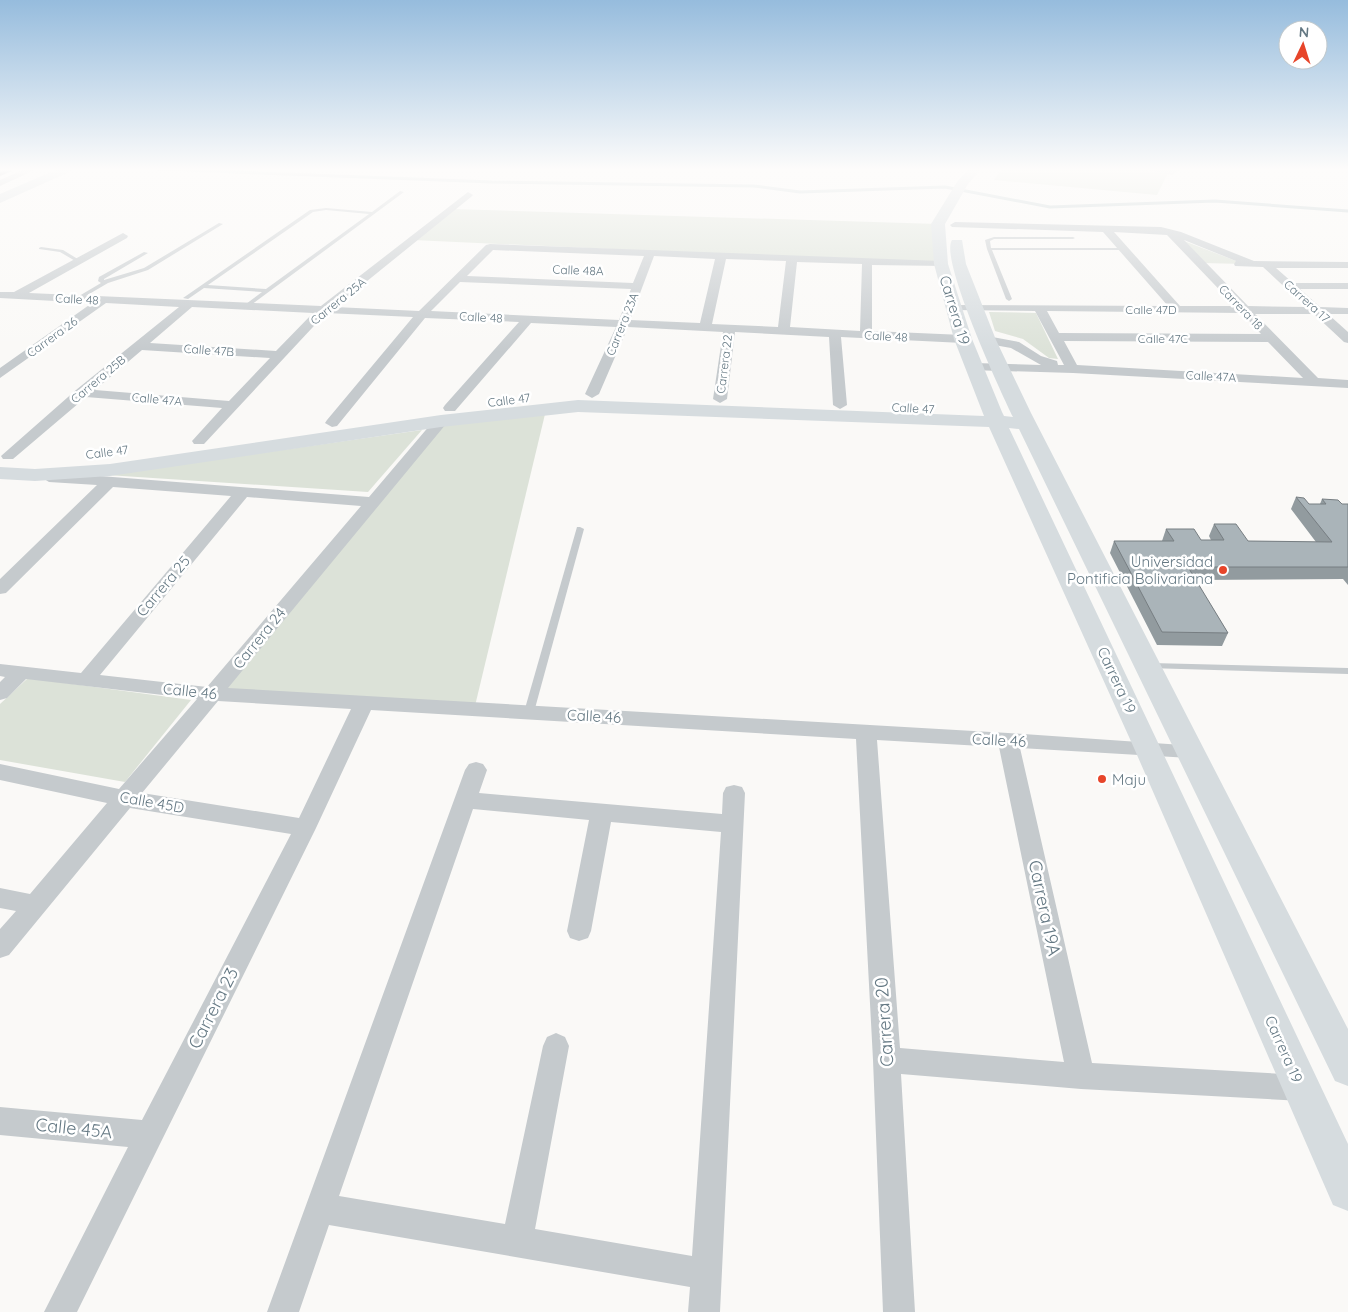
<svg xmlns="http://www.w3.org/2000/svg" width="1348" height="1312" viewBox="0 0 1348 1312" font-family="Quicksand,sans-serif">
  <rect width="100%" height="100%" fill="#faf9f7"/>
  <g fill="#dce2d8">
    <polygon points="1003,169 1135,169 1168,173 1157,195 994,180"/>
    <polygon points="451,209 938,224 941,264 413,240"/>
    <polygon points="1184,241 1244,264 1203,263"/>
    <polygon points="989,312 1036,313 1058,359 1049,358 1023,339 995,331"/>
    <polygon points="546,410 474,710 214,694 441,421"/>
    <polygon points="422,430 368,492 107,475"/>
    <polygon points="28,678 191,700 125,782 0,760 0,704"/>
  </g>
  <g fill="none" stroke-linecap="round" stroke-linejoin="round">
    <polyline stroke="#bbc9cc" stroke-width="3" points="157,169 492,182 754,186 800,192 945,187 1050,207 1215,201 1348,211"/>
    <g fill="#c5cacd" fill-rule="evenodd">
      <path d="M400,191L404,192L247,308L242,307L262,292L204,288L188,299L183,298L310,210L326,208L372,212ZM326,210L369,214L266,289L208,285L313,212Z"/>
      <polygon points="219,223 223,224 148,270 108,283 79,300 74,299 101,283 98,281 99,277 144,252 148,253 104,279 104,280 144,268"/>
      <polygon points="994,237 1073,237 1075,238 1073,239 994,239 990,241 991,248 1124,248 1126,249 1124,250 992,250 1012,299 1009,301 1006,299 987,249 985,240"/>
      <polygon points="41,247 63,250 81,261 77,262 60,252 39,249 39,248"/>
      <polygon points="577,527 580,527 584,529 534,712 532,714 526,714 524,712"/>
      <polygon points="1151,663 1348,668 1348,674 1148,668 1147,666"/>
    </g>
    <g fill="#c5cacd" fill-rule="evenodd">
      <polygon points="25,169 37,169 0,186 0,180"/>
      <polygon points="1144,169 1181,169 1172,175"/>
      <path d="M468,192L473,195L471,197L335,307L419,311L486,245L490,244L941,261L945,262V266L872,265V331L963,335L969,339L963,343L841,337L847,405L840,409L833,405L829,337L735,332L727,399L720,403L713,399L723,332L628,327L599,394L592,398L585,394L616,327L531,323L455,411H445L443,408L445,405L519,322L425,318L337,426L332,427L325,423L327,420L413,317L326,313L204,444H194L192,441L222,408L86,397L13,459H3L1,456L76,390L179,307L106,303L0,378V368L92,303L0,298V292H14L123,233L128,236L127,238L29,293L321,306ZM493,250L644,256L633,283L467,276ZM654,256L715,259L700,323L630,320ZM726,259L786,261L778,327L712,324ZM797,262L862,264L860,331L790,327ZM460,282L631,289L619,320L431,311ZM192,307L313,313L276,351L150,343ZM142,350L270,358L229,401L95,390Z"/>
      <path d="M955,222L1161,227L1181,232L1254,261L1348,262V268H1276L1293,283H1348V289H1300L1320,307L1348,308V314H1328L1348,332V343L1344,342L1314,314H1255L1318,378L1348,380V388L1073,373L969,370L968,367L974,363L1041,365L1011,348L983,343L981,340L983,337L987,336L1019,342L1041,356L1057,361L1058,365H1064L1035,311L954,310L948,307L950,305L1168,306L1103,232L952,227L950,225ZM1114,232L1167,235L1235,306H1180ZM1184,240L1236,261L1234,264L1235,266L1263,267L1306,307L1248,306ZM1047,311L1242,313L1261,334L1059,333ZM1064,341L1268,342L1303,378L1077,365Z"/>
      <path d="M441,417L448,421L446,424L228,688L1008,733L1197,746L1200,751L1197,756L1190,758L1020,748L1092,1063L1302,1075L1312,1079L1316,1088L1312,1097L1302,1101L1081,1089L901,1074L915,1312H883L873,1060L856,739L371,710L316,828L77,1312H44L128,1147L0,1135V1107L142,1120L291,834L130,808L9,955L0,958V929L16,911L0,908V888L30,894L107,803L0,780V764L119,789L197,699L26,679L7,698L0,700V682L5,677L0,676V664L81,673L231,496L113,487L6,593L0,594V579L97,485L49,482L41,477L49,472L369,497L436,418ZM247,497L361,506L207,687L100,675ZM218,701L351,709L299,818L142,793ZM877,740L999,747L1064,1062L900,1048Z"/>
      <path d="M476,762L483,764L487,770L479,793L722,814L723,793L726,787L734,785L742,787L745,793L720,1312H688L690,1287L329,1225L299,1312H267L465,770L469,764ZM473,809L589,820L567,931L570,938L579,941L588,938L591,931L611,822L721,832L692,1256L535,1229L569,1046L565,1037L556,1033L547,1037L543,1046L505,1224L339,1196Z"/>
    </g>
    <path fill="#d6dcdf" fill-rule="evenodd" d="M968,169H981L968,184L945,224L948,264L972,339L1002,412L1004,416L1013,417C1001,392 939,259 952,240H962L966,264L996,340L1031,413L1348,1029V1086L1335,1081L1019,429L1009,428L1348,1144V1211L1333,1205L1134,748L989,427L578,412L441,427L110,476L35,481L0,479V467L35,469L110,464L441,415L578,400L984,416L954,339L934,264L931,224L957,182Z"/>
    <polygon fill="#d6dcdf" fill-rule="evenodd" points="58,169 76,169 0,203 0,194"/>
  </g>
  <polygon fill="#929b9f" points="1296,497 1309,504 1320,504 1322,499 1342,504 1348,504 1348,585 1343,579 1195,580 1228,633 1222,646 1157,645 1110,553 1114,541 1162,541 1166,529 1201,540 1211,540 1209,536 1214,524 1248,541 1316,542 1291,509"/>
  <polygon fill="#777e82" points="10,169 11,169 12,171 0,176 0,173"/>
  <g fill="#aab4b9" stroke="#777e82">
    <polygon points="0,169 10,169 0,173"/>
    <polygon points="1296,497 1304,498 1309,504 1326,504 1322,499 1338,500 1342,504 1348,504 1348,567 1188,567 1228,633 1162,632 1114,541 1174,541 1166,529 1194,529 1201,540 1224,540 1214,524 1236,524 1248,541 1332,542"/>
  </g>
  <linearGradient id="sky" x2="0" y2="1"><stop stop-color="#96bcdd"/><stop offset="0.48" stop-color="#fdfcfb"/><stop offset="1" stop-color="#fdfcfb" stop-opacity="0"/></linearGradient>
  <rect width="1348" height="353" fill="url(#sky)"/>
  <g fill="#e7452a" stroke="#fff" stroke-width="2">
    <circle cx="1223" cy="570" r="5"/>
    <circle cx="1102" cy="779" r="5"/>
  </g>
  <g text-anchor="middle" dominant-baseline="central" stroke-width="5" stroke-linejoin="round" paint-order="stroke">
    <g font-size="12" fill="#647883" stroke="#fff">
      <text transform="translate(578 270) rotate(2)">Calle 48A</text>
      <text transform="translate(77 299) rotate(3)">Calle 48</text>
      <text transform="translate(338 301) rotate(-39)">Carrera 25A</text>
      <text transform="translate(1307 301) rotate(42)">Carrera 17</text>
      <text transform="translate(1241 307) rotate(46)">Carrera 18</text>
      <text x="1151" y="309">Calle 47D</text>
      <text transform="translate(481 317) rotate(3)">Calle 48</text>
      <text transform="translate(622 324) rotate(-68)">Carrera 23A</text>
      <text transform="translate(886 336) rotate(3)">Calle 48</text>
      <text transform="translate(52 337) rotate(-36)">Carrera 26</text>
      <text x="1163" y="338">Calle 47C</text>
      <text transform="translate(209 350) rotate(4)">Calle 47B</text>
      <text transform="translate(724 364) rotate(-83)">Carrera 22</text>
      <text transform="translate(1211 376) rotate(3)">Calle 47A</text>
      <text transform="translate(98 379) rotate(-40)">Carrera 25B</text>
      <text transform="translate(157 399) rotate(5)">Calle 47A</text>
      <text transform="translate(509 400) rotate(-7)">Calle 47</text>
      <text transform="translate(913 408) rotate(3)">Calle 47</text>
      <text transform="translate(107 452) rotate(-7)">Calle 47</text>
    </g>
    <g font-size="15" fill="#647883" stroke="#fff">
      <text transform="translate(955 310) rotate(73)">Carrera 19</text>
      <text transform="translate(163 586) rotate(-50)">Carrera 25</text>
      <text transform="translate(259 638) rotate(-51)">Carrera 24</text>
      <text transform="translate(1117 680) rotate(65)">Carrera 19</text>
      <text transform="translate(190 691) rotate(6)">Calle 46</text>
      <text transform="translate(594 716) rotate(3)">Calle 46</text>
      <text transform="translate(999 740) rotate(3)">Calle 46</text>
      <text transform="translate(152 802) rotate(10)">Calle 45D</text>
      <text transform="translate(1284 1049) rotate(66)">Carrera 19</text>
    </g>
    <g font-size="15" fill="#647883" stroke="#fff" text-anchor="end">
      <text x="1213" y="561">Universidad<tspan x="1213" dy="17">Pontificia Bolivariana</tspan></text>
      <text x="1112" y="779" text-anchor="start">Maju</text>
    </g>
    <g font-size="18" fill="#647883" stroke="#fff">
      <text transform="translate(1045 908) rotate(78)">Carrera 19A</text>
      <text transform="translate(213 1008) rotate(-63)">Carrera 23</text>
      <text transform="translate(884 1022) rotate(-94)">Carrera 20</text>
      <text transform="translate(74 1128) rotate(6)">Calle 45A</text>
    </g>
  </g>
  <g transform="translate(1303 45) rotate(4)"><circle r="24" fill="#ffffff" stroke="#c1c9cd"/>
  <path d="M0-4L9 19L0 12L-9 19Z" fill="#e7452a"/>
  <text y="-8" font-size="14" font-weight="bold" text-anchor="middle" fill="#647883">N</text>
  </g>
</svg>
